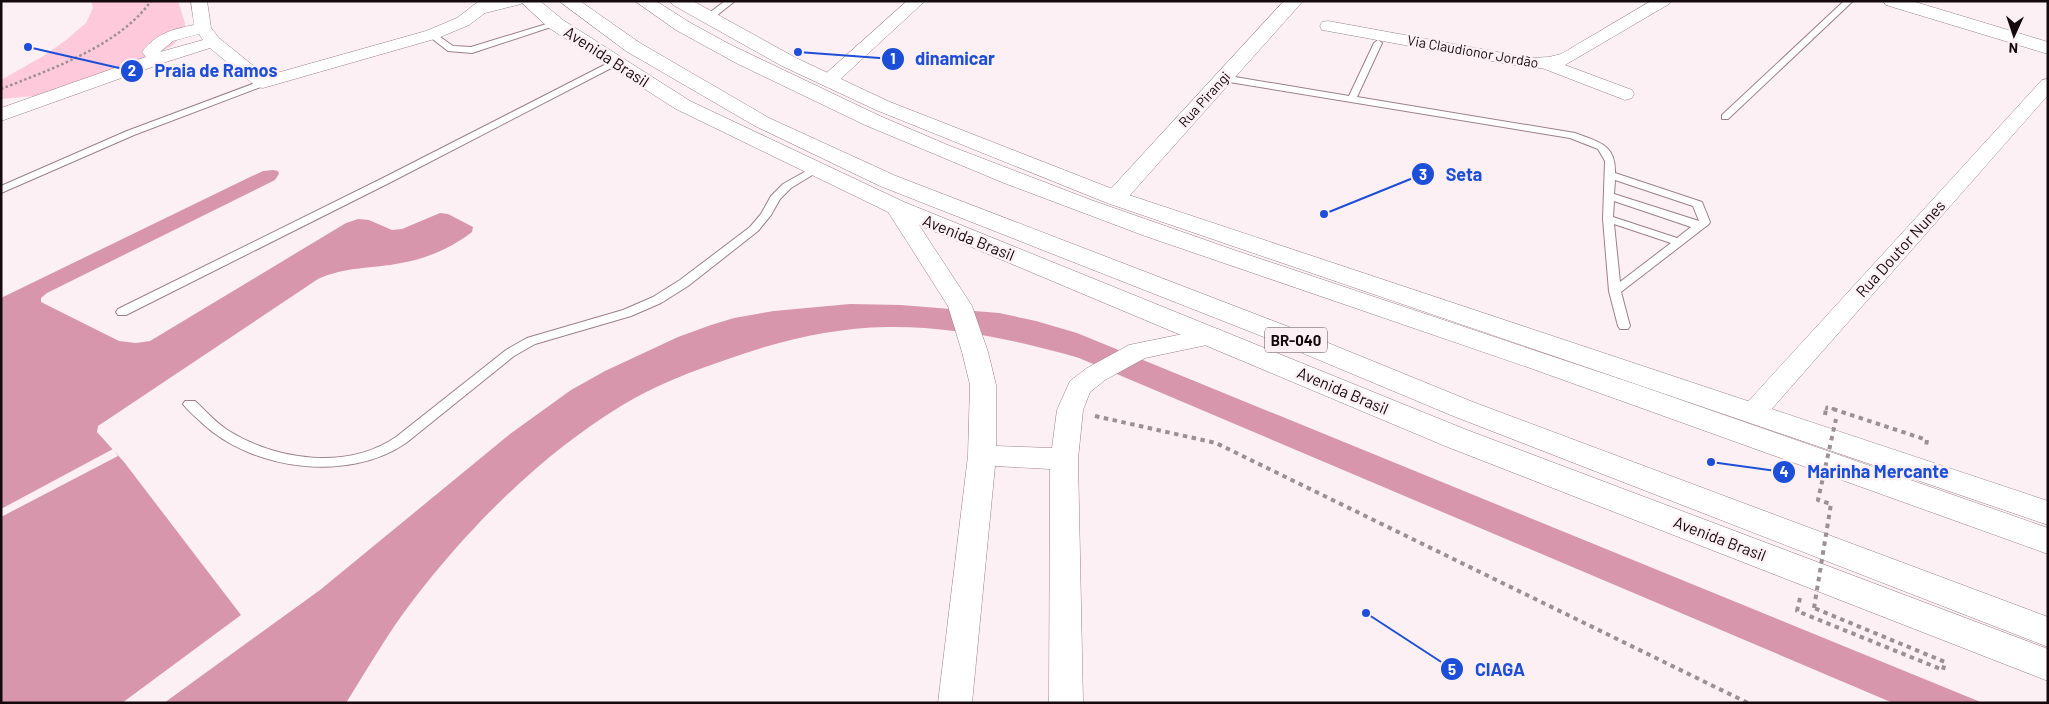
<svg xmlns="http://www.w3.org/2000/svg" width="2049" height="704" viewBox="0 0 2049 704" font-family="Barlow,sans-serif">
  <rect width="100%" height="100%" fill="#fdf0f4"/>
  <polygon fill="#fecadb" points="91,1 178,1 185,23 184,33 172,46 135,64 45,95 1,99 1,80 45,55 66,40 86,23 93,8"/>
  <g fill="#d796ac">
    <path d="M273,170L278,171L279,174L275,180L47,293L41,298V302L119,341L136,343L150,341L346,223L358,219L369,220L392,230L402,229L440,213L448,214L473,227L472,232C453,247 426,259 401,263C372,269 347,266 318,279L98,426L97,432L124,462L241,615L122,703H1V298L250,177L263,171Z"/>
    <path d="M850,304L901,305L999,313L1036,321L1077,333L1983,703H1893L1079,358C1017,340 952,326 887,327C834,328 781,340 731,358C693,371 655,385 621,406C541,455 471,525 414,599C389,631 368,668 346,703H164L320,590L510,434L571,390L605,371L678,337L711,325L734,318L774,311Z"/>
  </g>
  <polygon fill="#fdf0f4" points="113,449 118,456 1,517 1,509"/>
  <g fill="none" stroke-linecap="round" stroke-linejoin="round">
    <defs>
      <g id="service">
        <polygon points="725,1 735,1 711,20 705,20 705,16"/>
        <polygon points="1844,1 1853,1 1728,119 1722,119 1722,115"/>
        <polygon points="553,22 560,24 472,53 448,51 426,34 433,32 453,46 471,47"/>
        <path d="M1378,40L1382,43L1357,97L1575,133C1598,142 1616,144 1615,173L1702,202L1710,222L1709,224L1621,292L1630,326L1628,329H1620L1618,326L1609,291L1603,219L1605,161L1598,149L1570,138L1223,81L1218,78L1223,75L1349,96L1374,43ZM1615,180L1693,206L1699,221L1614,194ZM1614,201L1691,227L1677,238L1613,217ZM1614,224L1671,243L1620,282Z"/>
        <polygon points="616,59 619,60 619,64 391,182 126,315 118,315 116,312 118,309 383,178"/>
        <polygon points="263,80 266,81 266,85 134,135 1,193 1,186 127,131"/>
        <path d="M815,166L819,167V171L791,188L780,199L771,215L758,231L688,286L661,303L631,316L535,344L514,356L406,443C348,483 252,470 202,423C196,417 188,411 183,404L185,401H195C206,411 216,423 229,431C278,461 348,470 396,437L506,350L527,338L623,310L653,297L680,280L750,227L761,214L771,196L783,184Z"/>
      </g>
      <g id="minor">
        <path d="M191,1H207L211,28L219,38L266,76L426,31L457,18L479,1H523L521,4L485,13L469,25L438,38L263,88L257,87L210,48L166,62L1,121V108L146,57L142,52C155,34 173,29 194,25ZM199,34L203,40L160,52L173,41Z"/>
        <polygon points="907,1 925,1 834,85 828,86 822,85 819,81 822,77"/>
        <polygon points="1651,1 1671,1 1669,4 1565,65 1632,90 1634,94 1632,98 1625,100 1542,68 1530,68 1328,31 1322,30 1320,26 1322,22 1328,21 1530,58 1549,57 1561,54"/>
        <polygon points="2048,79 2048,95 1762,420 1753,422 1744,420 1740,413 1744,406 2042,80"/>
        <polygon points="896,201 904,202 972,306 988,352 996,385 996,446 1052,448 1057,410 1070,381 1087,368 1129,345 1212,328 1221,330 1224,336 1221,342 1145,358 1105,380 1090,392 1083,410 1078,459 1083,703 1049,703 1050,469 995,466 972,703 938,703 968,456 970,385 962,352 948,306 885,207 888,202"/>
      </g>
      <g id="tertiary">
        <polygon points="1284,1 1303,1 1123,203 1115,205 1107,203 1103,198 1107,193"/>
        <polygon points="1883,1 1912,1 2048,42 2048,54 1886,5"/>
      </g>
      <g id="trunk">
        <polygon points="520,1 540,1 563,20 690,101 904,202 1467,430 2048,649 2048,681 1445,446 888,212 676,109 549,28"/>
        <polygon points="670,1 693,1 796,58 890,102 1123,193 2048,501 2048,525 1107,203 876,110 782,66 673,5"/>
      </g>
      <g id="motorway">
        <polygon points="559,1 580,1 640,43 769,118 896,176 1289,327 1473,402 2048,617 2048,647 1453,416 1269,339 880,186 755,126 626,51"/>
        <polygon points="635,1 656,1 689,22 729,44 880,116 950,146 1091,200 1234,250 1635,384 2048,528 2048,554 1530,368 1145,236 1004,183 865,125 736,63 676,30"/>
      </g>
    </defs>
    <use href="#service" stroke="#9c8089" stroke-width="2"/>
    <use href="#minor" stroke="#9c8089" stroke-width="1"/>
    <use href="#tertiary" stroke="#9c8089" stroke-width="1"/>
    <use href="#trunk" stroke="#9c8089" stroke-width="1"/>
    <use href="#motorway" stroke="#9c8089" stroke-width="1"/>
    <path stroke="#9c9094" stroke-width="2.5" stroke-dasharray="2.5 2.5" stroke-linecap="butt" d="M1,89C51,69 119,46 151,1"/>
    <polyline stroke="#9c9094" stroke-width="3" stroke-dasharray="4 4" stroke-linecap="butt" points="1826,410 1827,407 1837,410"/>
    <g stroke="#9c9094" stroke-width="4" stroke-dasharray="4.5 4.5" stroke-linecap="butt">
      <polyline points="1833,409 1927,440 1926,446"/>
      <polyline points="1825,415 1826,409"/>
      <polyline points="1095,416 1216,443 1748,703"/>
      <polyline points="1800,598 1797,611 1943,670 1945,662 1814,608"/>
    </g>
    <use href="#service" fill="#fff" fill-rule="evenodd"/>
    <use href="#minor" fill="#fff" fill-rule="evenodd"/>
    <use href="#tertiary" fill="#fff" fill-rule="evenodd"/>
    <use href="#trunk" fill="#fff" fill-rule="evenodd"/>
    <use href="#motorway" fill="#fff" fill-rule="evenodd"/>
    <polyline stroke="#9c9094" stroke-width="4" stroke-dasharray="4.5 4.5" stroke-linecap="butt" points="1814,608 1831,504 1818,500 1836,419"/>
  </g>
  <g text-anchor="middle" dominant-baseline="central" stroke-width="5" stroke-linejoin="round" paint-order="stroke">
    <g font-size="14" fill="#140a0e" stroke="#fdf0f4">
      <text transform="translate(1473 51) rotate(10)">Via Claudionor Jordão</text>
      <text transform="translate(1204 99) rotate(-48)">Rua Pirangi</text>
    </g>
    <rect fill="#fdf0f4" stroke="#5a4f53" stroke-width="1" x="1265" y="327.5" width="62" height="25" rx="4"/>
    <g font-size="15" font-weight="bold" fill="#140a0e">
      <text x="1296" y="340">BR-040</text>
    </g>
    <g font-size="16" fill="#140a0e" stroke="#fdf0f4">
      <text transform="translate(607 56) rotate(33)">Avenida Brasil</text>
      <text transform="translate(969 237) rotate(22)">Avenida Brasil</text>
      <text transform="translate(1900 248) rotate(-48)">Rua Doutor Nunes</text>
      <text transform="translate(1343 390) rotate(23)">Avenida Brasil</text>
      <text transform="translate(1720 538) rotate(21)">Avenida Brasil</text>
    </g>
  </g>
  <path fill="none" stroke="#1d4ed8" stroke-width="2" d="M798 52L893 59M28 47L132 71M1324 214L1423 174M1711 462L1784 472M1366 613L1452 669"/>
  <g fill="#1d4ed8" stroke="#fdf0f4" stroke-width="2">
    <circle cx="798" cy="52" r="5"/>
    <circle cx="28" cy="47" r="5"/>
    <circle cx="1324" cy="214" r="5"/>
    <circle cx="1711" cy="462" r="5"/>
    <circle cx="1366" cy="613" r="5"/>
    <circle cx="893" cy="59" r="12"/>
    <circle cx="132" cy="71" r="12"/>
    <circle cx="1423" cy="174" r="12"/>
    <circle cx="1784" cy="472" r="12"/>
    <circle cx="1452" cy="669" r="12"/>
  </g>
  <g font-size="15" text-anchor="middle" font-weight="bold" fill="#fff">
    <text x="893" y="64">1</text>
    <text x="132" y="76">2</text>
    <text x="1423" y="180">3</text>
    <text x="1784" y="477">4</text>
    <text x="1452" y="675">5</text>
  </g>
  <g font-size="18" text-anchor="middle" font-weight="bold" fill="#1d4ed8" stroke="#fdf0f4" stroke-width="5" stroke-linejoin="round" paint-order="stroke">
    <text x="955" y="65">dinamicar</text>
    <text x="216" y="77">Praia de Ramos</text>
    <text x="1464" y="181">Seta</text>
    <text x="1878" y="478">Marinha Mercante</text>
    <text x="1500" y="676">CIAGA</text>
  </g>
  <rect width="2049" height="704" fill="none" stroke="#140a0e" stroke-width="5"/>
  <g transform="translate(2014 35) rotate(183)" stroke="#fdf0f4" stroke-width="4" paint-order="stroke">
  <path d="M0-4L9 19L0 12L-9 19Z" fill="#140a0e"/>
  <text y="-8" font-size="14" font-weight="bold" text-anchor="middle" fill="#140a0e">N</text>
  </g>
</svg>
